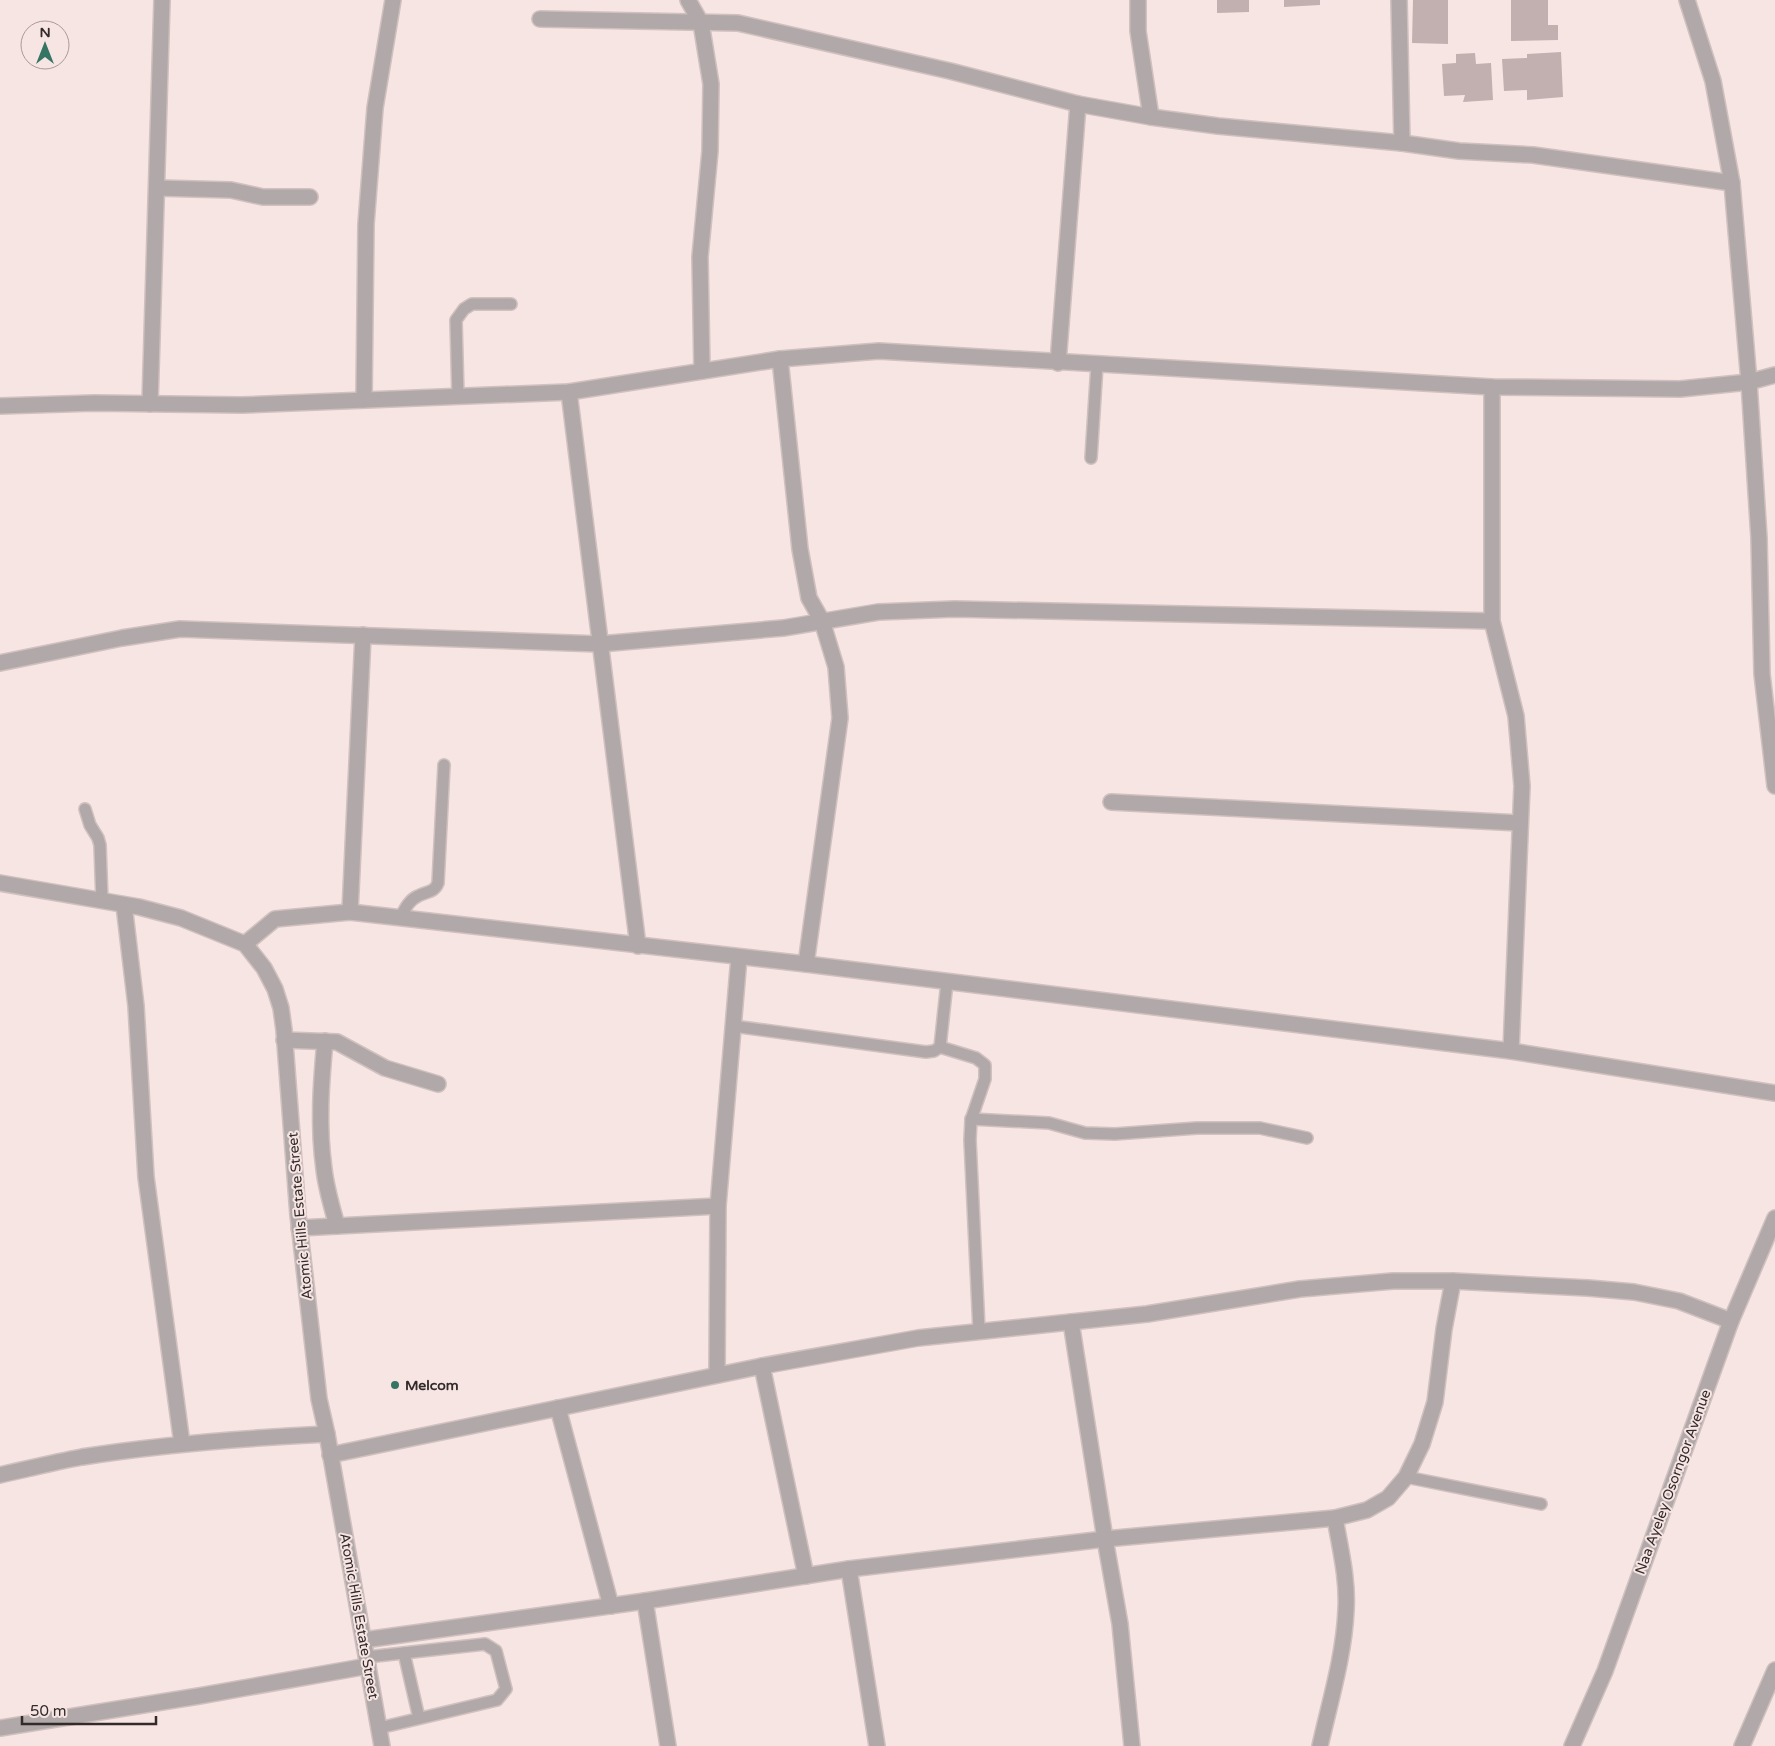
<svg xmlns="http://www.w3.org/2000/svg" width="1775" height="1746" viewBox="0 0 1775 1746" font-family="'Varela Round',sans-serif">
  <rect width="100%" height="100%" fill="#f7e5e3"/>
  <g fill="#c1b0af">
    <polygon points="1217,0 1249,0 1249,12 1217,13"/>
    <polygon points="1284,0 1320,0 1320,5 1284,7"/>
    <polygon points="1413,0 1448,0 1448,44 1412,43"/>
    <polygon points="1511,0 1548,0 1548,25 1558,25 1558,40 1511,41"/>
    <polygon points="1561,52 1563,97 1527,100 1527,90 1504,91 1502,59 1527,58 1527,54"/>
    <polygon points="1475,53 1476,64 1491,63 1493,100 1463,102 1465,95 1444,96 1442,64 1456,63 1456,54"/>
  </g>
  <g fill="none" stroke-linecap="round" stroke-linejoin="round">
    <defs>
      <g id="service">
        <polyline points="458,397 456,320 464,309 472,304 511,304"/>
        <polyline points="1091,458 1097,365"/>
        <polyline points="85,809 90,825 98,838 100,845 102,901"/>
        <path d="M400,918C405,909 409,900 418,896C427,891 434,893 438,883L444,765"/>
        <polyline points="733,1026 926,1052 934,1051 940,1047 947,982"/>
        <polyline points="940,1047 976,1058 985,1065 985,1079 971,1120 970,1140 979,1330"/>
        <polyline points="971,1119 1049,1123 1085,1133 1115,1134 1197,1128 1260,1128 1307,1138"/>
        <polyline points="1406,1477 1541,1504"/>
        <polyline points="404,1653 419,1718"/>
        <polyline points="367,1657 485,1644 496,1651 506,1689 497,1700 379,1728"/>
      </g>
      <g id="minor">
        <polyline points="688,0 701,23 711,84 710,151 700,257 702,371"/>
        <polyline points="1138,0 1138,31 1151,117"/>
        <polyline points="1399,0 1402,143"/>
        <polyline points="1687,0 1713,81 1732,183 1749,382 1759,538 1762,674 1775,786"/>
        <polyline points="540,19 738,23 950,71 1078,104 1151,117 1218,126 1402,143 1459,151 1533,155 1732,183"/>
        <polyline points="157,188 231,190 263,197 310,197"/>
        <polyline points="780,359 800,549 809,598 822,621 836,667 840,718 806,964"/>
        <polyline points="1058,363 1078,104"/>
        <polyline points="1492,387 1492,621 1516,716 1522,786 1511,1051"/>
        <polyline points="569,392 638,946"/>
        <polyline points="364,400 366,224 375,108 393,0"/>
        <polyline points="150,404 162,0"/>
        <polyline points="0,406 94,403 242,405 569,392 780,359 879,351 1492,387 1680,389 1749,382 1775,375"/>
        <polyline points="0,663 122,638 180,629 600,644 783,628 878,612 955,609 1492,621"/>
        <polyline points="1111,802 1520,823"/>
        <polyline points="124,905 136,1006 146,1177 182,1444"/>
        <polyline points="350,912 363,635"/>
        <polyline points="245,944 275,919 350,912 806,964 1511,1051 1775,1093"/>
        <polyline points="284,1040 337,1042 385,1068 438,1084"/>
        <path d="M325,1041C321,1084 318,1126 324,1169C326,1188 332,1207 337,1226"/>
        <polyline points="299,1228 718,1206"/>
        <polyline points="1071,1322 1105,1539 1120,1624 1132,1746"/>
        <polyline points="762,1366 806,1576"/>
        <polyline points="717,1375 718,1206 739,957"/>
        <polyline points="558,1408 611,1606"/>
        <polyline points="330,1455 762,1366 918,1338 1147,1314 1300,1289 1393,1281 1453,1281 1588,1288 1634,1292 1679,1301 1731,1321"/>
        <path d="M0,1475C27,1469 55,1462 82,1457C163,1444 245,1438 327,1434"/>
        <polyline points="849,1569 877,1746"/>
        <polyline points="645,1601 668,1746"/>
        <polyline points="364,1640 645,1601 849,1569 1105,1539 1335,1518 1367,1510 1388,1498 1406,1477 1422,1444 1435,1402 1444,1329 1453,1281"/>
        <polyline points="0,1728 199,1696 368,1666"/>
        <path d="M1320,1746C1330,1701 1344,1656 1346,1610C1348,1579 1340,1548 1335,1518"/>
        <polyline points="1572,1746 1605,1671 1731,1321 1775,1218"/>
        <polyline points="1742,1746 1775,1670"/>
      </g>
      <polyline id="tertiary" points="0,883 139,907 181,918 245,944 264,968 275,989 281,1008 284,1030 298,1215 319,1399 327,1434 382,1746"/>
    </defs>
    <use href="#service" stroke="#d0c0be" stroke-width="14"/>
    <use href="#minor" stroke="#d0c0be" stroke-width="18"/>
    <use href="#tertiary" stroke="#d0c0be" stroke-width="18"/>
    <use href="#service" stroke="#b1a9a9" stroke-width="11"/>
    <use href="#minor" stroke="#b1a9a9" stroke-width="15"/>
    <use href="#tertiary" stroke="#b1a9a9" stroke-width="15"/>
  </g>
  <circle fill="#357563" stroke="#f7e5e3" stroke-width="2" cx="395" cy="1385" r="5"/>
  <g text-anchor="middle" dominant-baseline="central" stroke-width="4" stroke-linejoin="round" paint-order="stroke">
    <g font-size="14" fill="#322b2a" stroke="#f7e5e3">
      <text transform="translate(300 1216) rotate(-95)">Atomic Hills Estate Street</text>
      <text transform="translate(1673 1482) rotate(-70)">Naa Ayeley Osorngor Avenue</text>
      <text transform="translate(359 1616) rotate(80)">Atomic Hills Estate Street</text>
    </g>
    <g font-size="14" font-weight="bold" fill="#322b2a" stroke="#f7e5e3" text-anchor="start">
      <text x="405" y="1385">Melcom</text>
    </g>
  </g>
  <g transform="translate(45 45)"><circle r="24" fill="#f7e5e3" stroke="#a89b99"/>
  <path d="M0-4L9 19L0 12L-9 19Z" fill="#357563"/>
  <text y="-8" font-size="14" font-weight="bold" text-anchor="middle" fill="#322b2a">N</text>
  </g>
  <path d="M22 1716v8h134v-8" fill="none" stroke="#322b2a" stroke-width="2.5"/>
  <text x="30" y="1716" font-size="15" fill="#322b2a" stroke="#f7e5e3" stroke-width="4" paint-order="stroke">50 m</text>
</svg>
